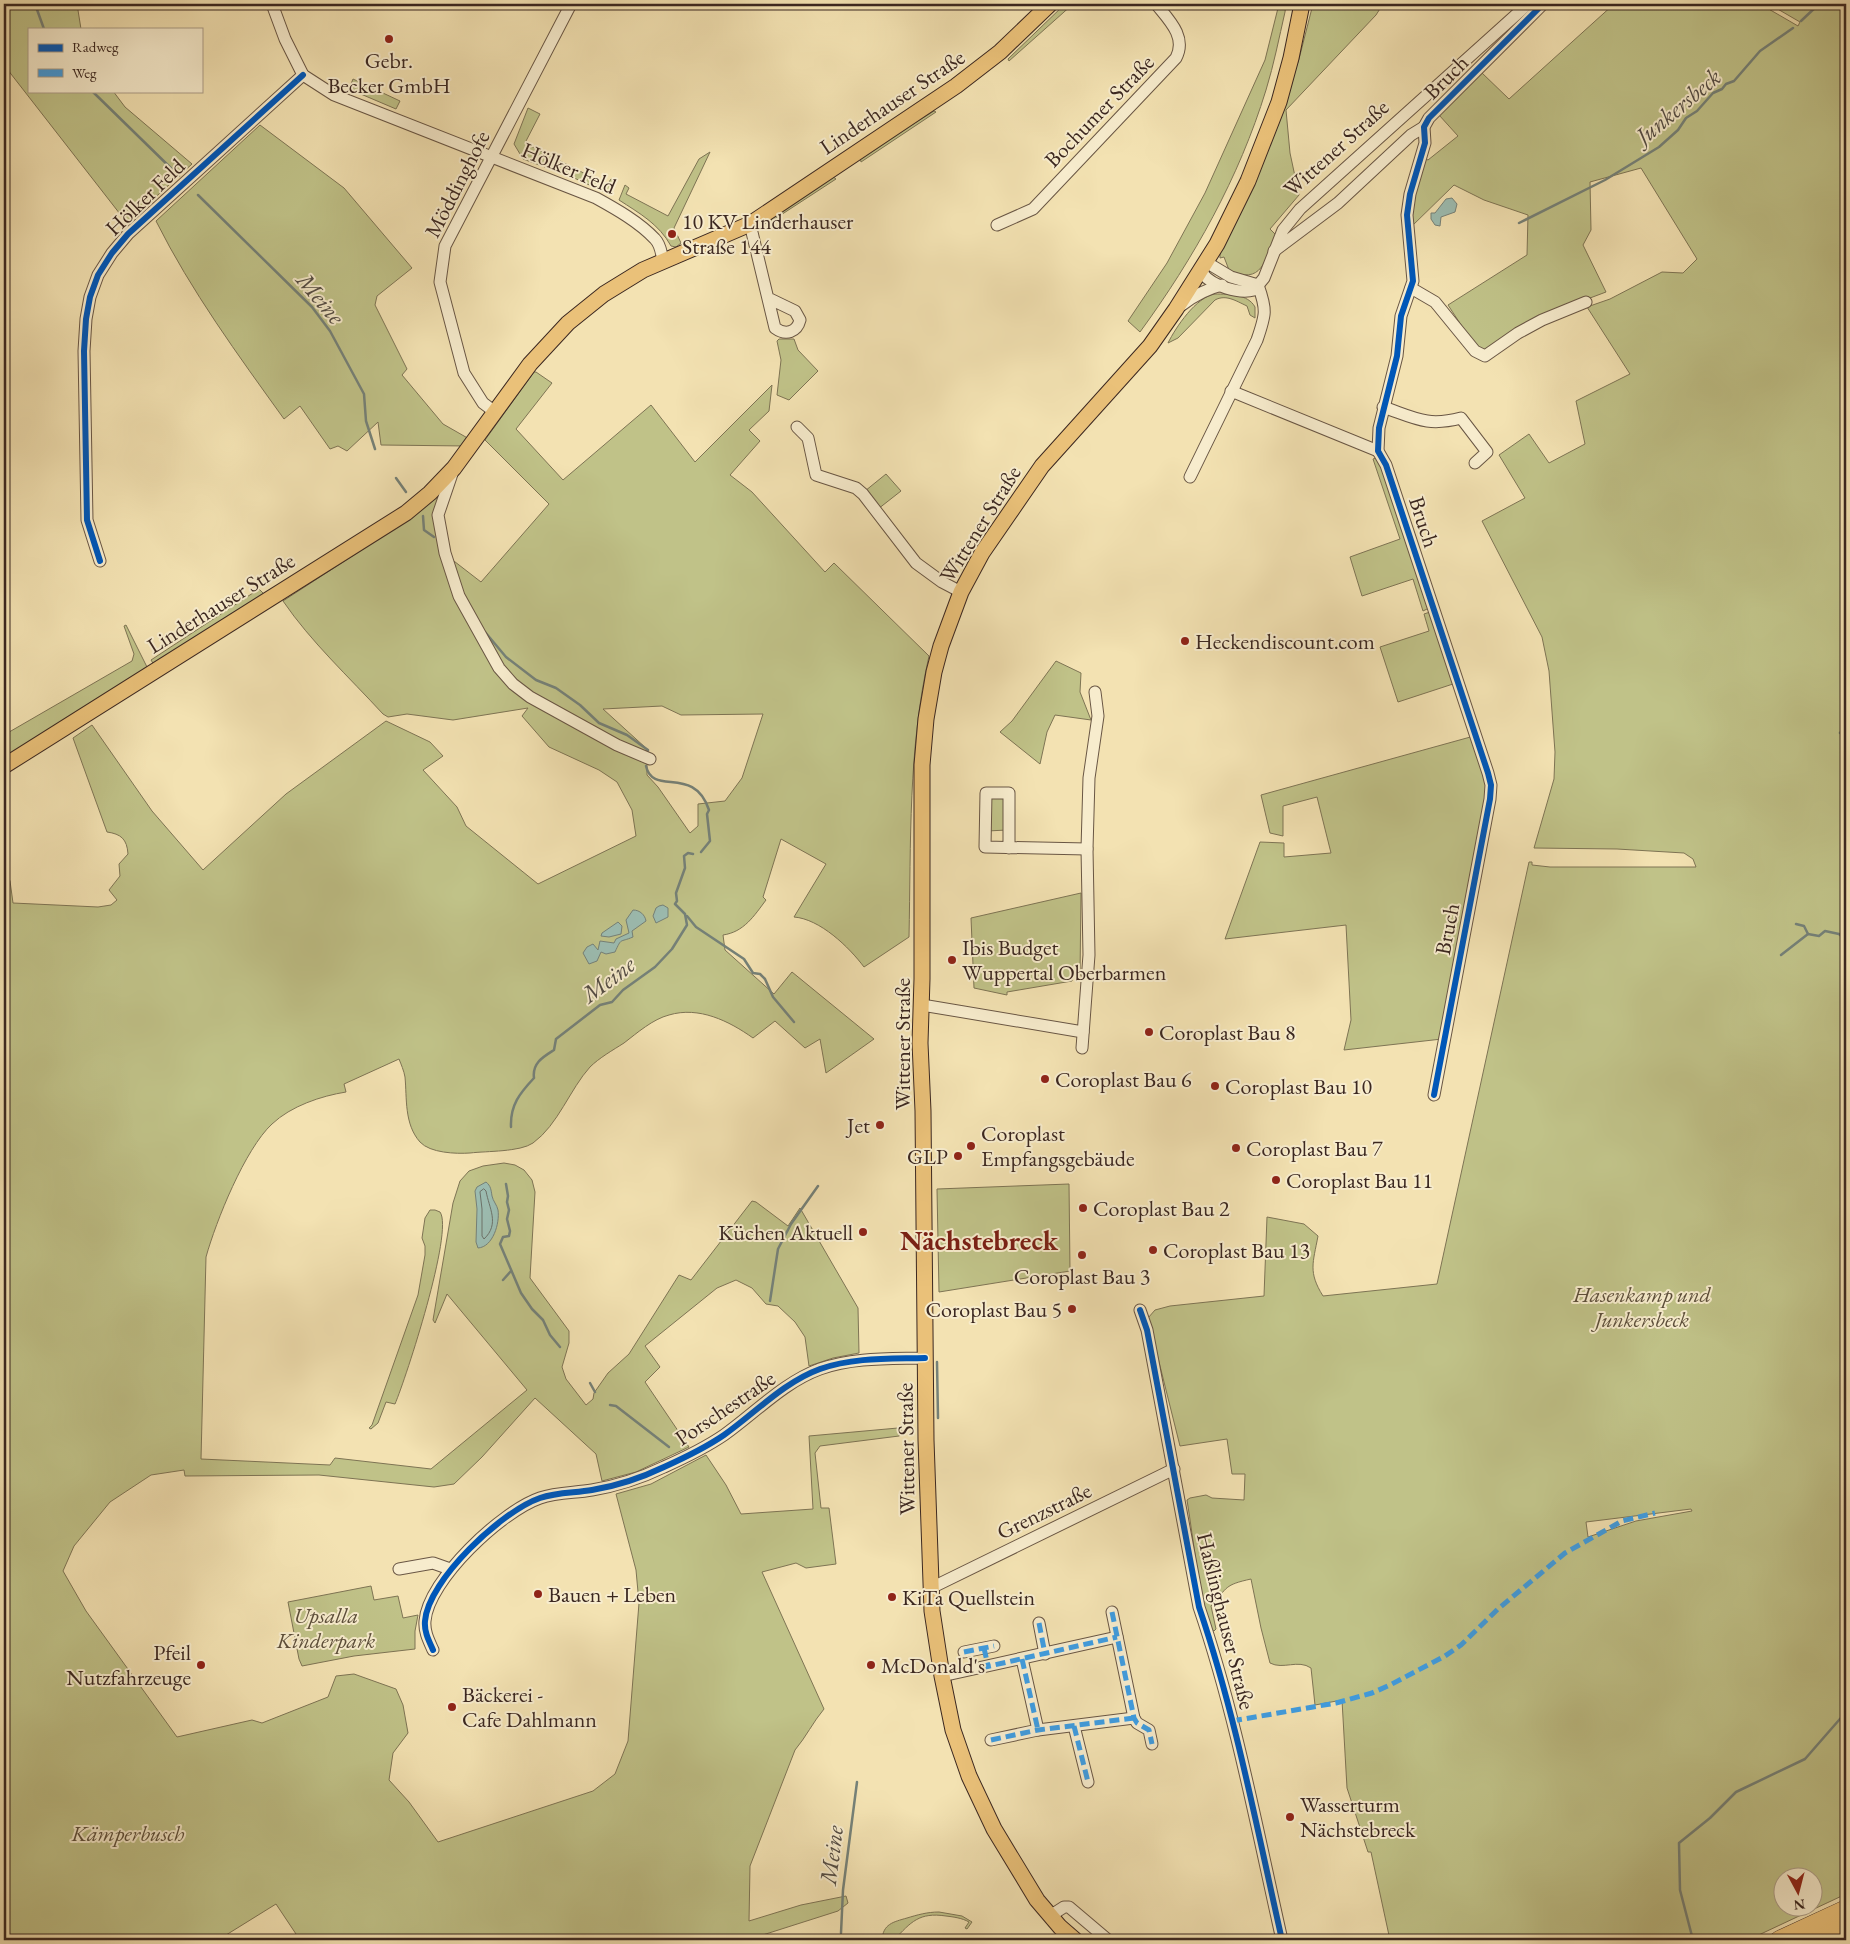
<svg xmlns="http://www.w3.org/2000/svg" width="1850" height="1944" viewBox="0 0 1850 1944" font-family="'EB Garamond',serif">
  <rect width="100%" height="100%" fill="#f3e2b2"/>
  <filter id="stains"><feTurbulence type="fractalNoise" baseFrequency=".004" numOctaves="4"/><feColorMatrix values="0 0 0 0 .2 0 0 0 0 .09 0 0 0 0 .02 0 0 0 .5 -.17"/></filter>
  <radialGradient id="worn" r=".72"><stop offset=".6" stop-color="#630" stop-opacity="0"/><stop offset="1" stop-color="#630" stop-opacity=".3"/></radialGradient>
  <g fill="#c0c288" stroke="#7e7454" fill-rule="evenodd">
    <polygon points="4,4 77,4 81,29 29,29 29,91 113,91 125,107 192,164 127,223 4,65"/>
    <polygon points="1065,4 1073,4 1009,61 1008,59"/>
    <path d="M1279,4H1286L1285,12C1279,38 1274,64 1266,90C1239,178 1194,258 1140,332L1128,321L1167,263L1205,193L1265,60Z"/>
    <path d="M1313,4H1383L1376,15L1286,110L1290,153L1299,195L1270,229L1276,235C1265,260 1262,286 1229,270L1224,257L1220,258V251L1265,155L1299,59Z"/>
    <path d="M1614,4H1760L1798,26L1800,22L1769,4H1846V1894L1748,1940H1390L1371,1852H1368L1347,1788L1342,1700L1315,1705L1311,1668C1298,1659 1283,1670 1270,1663L1261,1628L1251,1579C1224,1585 1228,1587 1211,1606L1216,1629L1214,1631L1209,1628C1198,1587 1194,1543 1187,1500L1190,1498L1206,1495L1212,1498L1244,1500L1245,1474H1232L1227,1439L1180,1446L1148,1318L1155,1310L1170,1306L1264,1296L1267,1217L1304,1224L1318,1236C1313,1263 1308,1272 1323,1296L1437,1284L1529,862H1532V865L1550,867H1696L1693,859L1684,853L1617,849L1534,848L1554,779L1555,752L1549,671L1542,637L1482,521L1525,498L1499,455L1529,434L1549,463L1585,444L1576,401L1630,374L1587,307L1610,299L1662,272L1683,273L1697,259L1641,168L1590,182L1591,230L1583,245L1606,292L1558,310L1486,352L1473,343L1448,305L1527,255L1528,215L1484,200L1454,185L1411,227V212L1424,158L1428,160L1458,136L1439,115L1481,72L1509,99ZM1691,1509L1692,1511L1636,1521L1588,1537L1586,1522ZM1782,1876H1812V1906H1782Z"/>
    <polygon points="353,79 400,101 396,109 349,89"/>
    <polygon points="528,108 540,114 525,143 607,185 611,179 616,181 609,194 572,177 523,159 514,144"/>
    <polygon points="934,111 936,112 861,162 860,157"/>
    <path d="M260,125L344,188L412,268L377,296L375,305L407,369L402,375L443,424L471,440L466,446L381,445L378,422L347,451L338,446L330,449L300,406L284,419C238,355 191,291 156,221Z"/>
    <path d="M710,152L674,228L681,243L676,247L671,246C659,224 639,213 619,200L625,185L629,188L626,194L668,216L699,159Z"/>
    <polygon points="832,176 836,179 767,224 774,217"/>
    <path d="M1215,294C1229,294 1248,294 1255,307V318L1250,315L1247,306C1236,301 1226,294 1215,300L1178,338L1168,343C1176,327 1196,297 1215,294Z"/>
    <polygon points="779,339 794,339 798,350 818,371 789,400 777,395 781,360 777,341"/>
    <path d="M534,372H536L552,383L516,429L563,480L651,405L695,462L772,385L769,411L749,430L760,441L730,475L752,492L825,572L834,563L929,656C908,748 911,843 909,937L864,967C849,947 820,919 794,917L826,864L781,839L763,897L766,900C754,916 744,932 723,935L725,950L774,994L792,972L874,1039L826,1073L820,1039L805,1048L775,1021L753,1038C729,1021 699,1006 669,1015C653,1019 637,1033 624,1043C613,1050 599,1058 590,1067C570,1089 558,1125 533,1143C520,1152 487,1151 470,1153C456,1154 430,1153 420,1142C404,1124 407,1098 405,1077C404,1071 401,1064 399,1059L344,1084L346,1092C321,1096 291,1106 272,1124C245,1149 216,1221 206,1257L201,1459L330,1465L335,1458L431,1469L527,1390L447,1294L435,1323L433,1320L453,1203L460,1181L469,1171L483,1166L504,1163L515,1165L524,1170L532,1180L535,1192L530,1278L569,1331V1343L562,1367L566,1379L586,1405L593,1399L594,1393L608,1373L629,1354L679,1275L691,1280L752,1201L756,1202L788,1226L800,1208L858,1308L859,1353L833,1358L809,1366L805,1337L795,1322L778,1306L766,1304L752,1288L736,1280L717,1288L645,1346L660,1367L645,1382L689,1447L636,1472L602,1481L596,1454L535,1398L482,1457L454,1484L434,1487L319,1475L185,1476L184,1470L151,1475L110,1502L74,1546L63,1571L86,1611L177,1737L252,1720L262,1723L328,1697L336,1676L354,1674L396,1689L403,1705L408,1733L393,1753L389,1780L409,1802L438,1842L593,1791L615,1774L628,1741L639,1603L636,1570L616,1494L651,1484L706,1455L726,1485L741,1514L813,1509L809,1436L898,1428L905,1432L899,1436L820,1446L815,1453L821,1508H829L836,1564L806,1568L796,1563L762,1572L824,1709C813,1722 806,1737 795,1750L750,1866L749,1921L801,1905L846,1896L848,1903L838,1911L747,1940H300L276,1904L218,1940H4V869L10,881L13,903L98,907L111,905L117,900L109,890L120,876L119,864L128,854C127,839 121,834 107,832L73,738L92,725L152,811L203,870L286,794L386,721L430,742L443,756L423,770L457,807L466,826L538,884L636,836L632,810L617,782L599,770L549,747L522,716L528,708L453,720L407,714L388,717L383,714C349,677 311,642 283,601L383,536L447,482L438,501L450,558L481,582L549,504L485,440ZM662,706L681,715L763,714L742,778L725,801L698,804V826L690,833L658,787L647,775V749L603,709Z"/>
    <polygon points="1378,457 1429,608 1423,611 1413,579 1362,596 1350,557 1400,539 1373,459"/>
    <polygon points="886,474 901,491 878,509 865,491"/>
    <polygon points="259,589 266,596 154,665 151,660"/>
    <polygon points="1433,611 1456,683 1398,702 1380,647 1429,631 1424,614"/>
    <polygon points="126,625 148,669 4,759 4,735 132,661 134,654 124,626"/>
    <polygon points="1056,661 1081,673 1080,692 1091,720 1055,715 1047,732 1040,764 1000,732 1012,721"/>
    <polygon points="1474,736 1486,777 1487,798 1442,1039 1344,1050 1351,1020 1346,925 1225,939 1260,842 1284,843 1284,857 1331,853 1317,797 1283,806 1283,836 1270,833 1261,795"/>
    <polygon points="1004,796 1007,830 987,831 989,799"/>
    <polygon points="1081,893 1080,976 1073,976 1072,981 1007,992 1007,995 974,988 971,918"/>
    <polygon points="1069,1184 1070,1271 939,1292 937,1189"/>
    <path d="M430,1210H435L440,1212C454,1231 406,1378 395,1404L386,1402L378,1423L371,1429L369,1428L372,1425L418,1295L425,1255V1246L422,1238L425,1218Z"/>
    <polygon points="371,1586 374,1600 398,1596 403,1618 418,1615 415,1631 415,1649 354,1656 302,1666 299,1659 288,1602"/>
    <path d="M939,1912L962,1916L972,1922L967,1929L965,1928L969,1922C962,1918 954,1917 946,1916C919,1912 911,1922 894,1940H882C883,1924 893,1922 907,1918C917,1915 927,1912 939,1912Z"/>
  </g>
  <g fill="#9cbdb2" stroke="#758178">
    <polygon points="1452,198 1457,204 1455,212 1441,217 1440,226 1435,225 1431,219 1431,213 1435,213 1446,199"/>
    <polygon points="659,906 663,905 668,908 668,917 656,923 653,916 656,908"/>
    <path d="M633,910C640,910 645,915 646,921L632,931L633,937C619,943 622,937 615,952L606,954L601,952L597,961L589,964L583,953L587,947L593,944L598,950L600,941L614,943L616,939L629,933L626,920Z"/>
    <polygon points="618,922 622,926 621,934 609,937 601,936 602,933"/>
    <path d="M486,1182C491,1186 491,1190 492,1196C493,1201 497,1205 498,1210C500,1223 493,1247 478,1248L476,1242L477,1209L475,1191L477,1187Z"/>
  </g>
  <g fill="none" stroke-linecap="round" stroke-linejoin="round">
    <path stroke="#6c7269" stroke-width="1" d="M484,1189L486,1191C489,1208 500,1224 484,1239L482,1236V1209L480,1192Z"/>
    <g stroke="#758178" stroke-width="2.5">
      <polyline points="35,4 44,29"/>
      <polyline points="1801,21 1819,4"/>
      <polyline points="92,91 179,176"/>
      <polyline points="198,195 312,307 330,331 364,394 366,421 375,449"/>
      <polyline points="1519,223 1605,180 1659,147 1678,130 1686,118 1697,111 1713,93 1722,89 1726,84 1734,81 1760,51 1793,28"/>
      <polyline points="396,478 406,492"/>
      <polyline points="423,516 424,530 434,537"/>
      <polyline points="485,632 506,657 536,680 556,688 580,705 599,723 627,735 648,750 647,753"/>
      <polyline points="1840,733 1846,725"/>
      <path d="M646,766C653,797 694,764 709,810L707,814L710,841L701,852"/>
      <polyline points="687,916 696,927 744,959 753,973 760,974 765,979 773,997 794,1022"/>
      <polyline points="1796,924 1804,926 1808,934"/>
      <polyline points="1781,955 1808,934 1819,936 1825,931 1839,934 1846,940"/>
      <path d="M511,1127C510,1105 520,1093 534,1078C532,1063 543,1057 554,1050L556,1039L600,1005L612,1002L623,990L655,967L672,949L687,925L685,914L675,904L677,901L676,893L685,868L684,856L688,853L693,854"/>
      <polyline points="506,1184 508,1196 507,1202 509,1210 507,1219 510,1231 509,1236 503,1237 500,1244 521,1293 532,1309 543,1320 550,1335 560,1347"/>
      <polyline points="503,1280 511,1271"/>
      <polyline points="770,1301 778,1249 791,1224 818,1186"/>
      <polyline points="937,1362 938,1418"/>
      <polyline points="590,1383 595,1392"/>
      <polyline points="610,1405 616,1406 669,1447"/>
      <polyline points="841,1933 843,1890 857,1782"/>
      <polyline points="1693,1940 1680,1890 1679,1843 1710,1818 1736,1792 1805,1759 1846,1712"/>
    </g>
    <defs>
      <g id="minor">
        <path d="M272,4L285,39L303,75L334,95L596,198C616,209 639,222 655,239C661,245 661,253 663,260"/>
        <path d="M750,224L775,328C786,336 797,332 800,320L795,311L768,298"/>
        <path d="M997,225L1033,209L1176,58C1187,37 1169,20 1156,4"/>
        <polyline points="1274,251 1338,203 1411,135 1424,127"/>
        <polyline points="1206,262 1231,277 1258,285"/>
        <path d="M1203,267V274C1212,286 1239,294 1254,290L1264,278L1283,230L1300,209L1528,4"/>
        <polyline points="1411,288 1435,302 1475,351 1485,356 1518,333 1542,320 1586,302"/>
        <path d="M1182,305C1195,295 1206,289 1222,285"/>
        <polyline points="1231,391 1378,451"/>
        <path d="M1383,407C1415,418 1427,427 1461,418L1487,452L1475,463"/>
        <polyline points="495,412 483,403 464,373 440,282 445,246 571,4"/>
        <polyline points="797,427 808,438 816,475 856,488 863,494 916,563 942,582 961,592"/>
        <polyline points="453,471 438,515 445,553 459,596 499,668 513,684 530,697 617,745 650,759"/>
        <path d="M1190,477L1257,340C1266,314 1267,310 1258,285"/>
        <polyline points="100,561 87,520 84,351 86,319 90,297 98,275 112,253 128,234 303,75"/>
        <polyline points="1009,848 1009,793 986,793 985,847 1087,849"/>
        <polyline points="922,1005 1083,1032"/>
        <polyline points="1082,1048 1089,955 1087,849 1089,778 1098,716 1095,692"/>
        <polyline points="1434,1095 1490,799 1491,785 1488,773 1386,465 1378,451 1379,428 1397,356 1401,316 1413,281 1407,215 1410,194 1425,143 1424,127 1429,118 1543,4"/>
        <path d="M1140,1310L1147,1330L1199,1607C1236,1716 1257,1829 1282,1940"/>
        <polyline points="399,1569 433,1563 450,1569"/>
        <polyline points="931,1588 1174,1469"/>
        <polyline points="1112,1612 1134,1718 1137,1723 1149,1730 1152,1744"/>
        <polyline points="1039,1623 1045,1654"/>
        <path d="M433,1650C429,1641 424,1632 425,1621C428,1580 502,1511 540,1498C557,1492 575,1493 592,1490C617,1486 641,1478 664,1467C684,1458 705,1448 724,1435C755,1413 784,1382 820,1369C854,1357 890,1359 925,1358"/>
        <polyline points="964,1652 994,1646"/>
        <polyline points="1022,1659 1038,1730"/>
        <polyline points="942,1676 1117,1637"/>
        <polyline points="1074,1726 1088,1782"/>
        <polyline points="991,1740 1038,1730 1134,1718"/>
        <polyline points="1050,1916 1064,1907 1069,1907 1108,1940"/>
      </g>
      <g id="major">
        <polyline points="4,766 406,513 430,493 454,468 530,364 568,323 604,294 643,270 750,224 956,86 1000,52 1050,4"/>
        <polyline points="1075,1940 1060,1927 1037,1900 994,1829 969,1776 953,1730 942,1676 932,1611 926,1440 923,1111 920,1043 922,979 922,765 926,719 934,672 941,646 961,592 982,553 1042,466 1150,346 1176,309 1217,244 1248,181 1279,102 1291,58 1302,4"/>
      </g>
      <g id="highway">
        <polyline points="1779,1940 1846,1909"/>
        <polyline points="1818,1940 1846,1927"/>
      </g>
    </defs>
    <use href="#minor" stroke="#695644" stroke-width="13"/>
    <use href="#major" stroke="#3b2720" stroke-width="17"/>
    <use href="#highway" stroke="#3b2720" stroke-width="19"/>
    <use href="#minor" stroke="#f7eccd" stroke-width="11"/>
    <use href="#major" stroke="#eac179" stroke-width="15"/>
    <use href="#highway" stroke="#eac179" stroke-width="18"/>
    <g stroke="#3f9ce0" stroke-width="5" stroke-dasharray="10 5" stroke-linecap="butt">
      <polyline points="1112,1612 1134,1718 1137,1723 1149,1730 1152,1744"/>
      <polyline points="1039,1623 1045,1654"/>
      <polyline points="984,1648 988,1666"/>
      <polyline points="964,1652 994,1646"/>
      <polyline points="1022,1659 1038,1730"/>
      <polyline points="981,1668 1117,1637"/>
      <polyline points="1232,1721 1336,1703 1372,1693 1390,1685 1445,1656 1461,1645 1498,1609 1565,1553 1622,1521 1655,1513"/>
      <polyline points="1074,1726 1088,1782"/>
      <polyline points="991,1740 1038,1730 1134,1718"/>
    </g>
    <defs>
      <g id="cycleway">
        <polyline points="100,561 87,520 84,351 86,319 90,297 98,275 112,253 128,234 303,75"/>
        <polyline points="1434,1095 1490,799 1491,785 1488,773 1386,465 1378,451 1379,428 1397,356 1401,316 1413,281 1407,215 1410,194 1425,143 1424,127 1429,118 1543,4"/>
        <path d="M1140,1310L1147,1330L1199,1607C1236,1716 1257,1829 1282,1940"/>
        <path d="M433,1650C429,1641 424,1632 425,1621C428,1580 502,1511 540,1498C557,1492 575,1493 592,1490C617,1486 641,1478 664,1467C684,1458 705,1448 724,1435C755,1413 784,1382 820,1369C854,1357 890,1359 925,1358"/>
      </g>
    </defs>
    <use href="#cycleway" stroke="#f7eccd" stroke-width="9"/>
    <use href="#cycleway" stroke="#0057b8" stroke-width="6"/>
  </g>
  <g fill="#8f2418" stroke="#f7eccd" stroke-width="2">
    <circle cx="389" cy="39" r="5"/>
    <circle cx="672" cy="234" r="5"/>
    <circle cx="1185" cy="641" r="5"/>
    <circle cx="952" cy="960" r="5"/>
    <circle cx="1149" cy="1032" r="5"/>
    <circle cx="1045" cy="1079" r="5"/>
    <circle cx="1215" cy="1086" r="5"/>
    <circle cx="880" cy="1125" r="5"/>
    <circle cx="971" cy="1146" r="5"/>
    <circle cx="1236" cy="1148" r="5"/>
    <circle cx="958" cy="1156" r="5"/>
    <circle cx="1276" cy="1180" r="5"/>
    <circle cx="1083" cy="1208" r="5"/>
    <circle cx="863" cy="1232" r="5"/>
    <circle cx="1153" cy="1250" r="5"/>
    <circle cx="1082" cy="1255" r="5"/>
    <circle cx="1072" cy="1309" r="5"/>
    <circle cx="538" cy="1594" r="5"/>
    <circle cx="892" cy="1597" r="5"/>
    <circle cx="201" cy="1665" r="5"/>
    <circle cx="871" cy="1665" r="5"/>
    <circle cx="452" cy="1707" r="5"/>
    <circle cx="1290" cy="1817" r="5"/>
  </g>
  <g text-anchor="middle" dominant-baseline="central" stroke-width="4" stroke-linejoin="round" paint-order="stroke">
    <g font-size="22" fill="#3b2720" stroke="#f7eccd" text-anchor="start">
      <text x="389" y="60" text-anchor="middle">Gebr.<tspan x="389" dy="25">Becker GmbH</tspan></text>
      <text x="682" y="221">10 KV Linderhauser<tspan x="682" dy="25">Straße 144</tspan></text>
      <text x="1195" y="641">Heckendiscount.com</text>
      <text x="962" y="947">Ibis Budget<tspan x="962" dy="25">Wuppertal Oberbarmen</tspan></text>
      <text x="1159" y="1032">Coroplast Bau 8</text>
      <text x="1055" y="1079">Coroplast Bau 6</text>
      <text x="1225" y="1086">Coroplast Bau 10</text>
      <text x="870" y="1125" text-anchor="end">Jet</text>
      <text x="981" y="1133">Coroplast<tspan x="981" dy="25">Empfangsgebäude</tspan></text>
      <text x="1246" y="1148">Coroplast Bau 7</text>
      <text x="948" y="1156" text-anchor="end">GLP</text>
      <text x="1286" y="1180">Coroplast Bau 11</text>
      <text x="1093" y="1208">Coroplast Bau 2</text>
      <text x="853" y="1232" text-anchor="end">Küchen Aktuell</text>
      <text x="1163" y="1250">Coroplast Bau 13</text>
      <text x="1082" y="1276" text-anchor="middle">Coroplast Bau 3</text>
      <text x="1062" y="1309" text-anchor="end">Coroplast Bau 5</text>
      <text x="548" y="1594">Bauen + Leben</text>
      <text x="902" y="1597">KiTa Quellstein</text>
      <text x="191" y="1652" text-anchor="end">Pfeil<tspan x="191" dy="25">Nutzfahrzeuge</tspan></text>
      <text x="881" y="1665">McDonald's</text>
      <text x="462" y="1694">Bäckerei -<tspan x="462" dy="25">Cafe Dahlmann</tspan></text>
      <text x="1300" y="1804">Wasserturm<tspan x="1300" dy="25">Nächstebreck</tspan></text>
    </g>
    <g font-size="22" fill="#3b2720" stroke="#f7eccd">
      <text transform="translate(1446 77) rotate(-45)">Bruch</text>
      <text transform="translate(892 102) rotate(-34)">Linderhauser Straße</text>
      <text transform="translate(1099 111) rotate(-46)">Bochumer Straße</text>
      <text transform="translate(1336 148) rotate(-42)">Wittener Straße</text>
      <text transform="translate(569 168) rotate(23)">Hölker Feld</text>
      <text transform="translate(457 184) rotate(-63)">Möddinghofe</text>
      <text transform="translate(145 197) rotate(-44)">Hölker Feld</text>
      <text transform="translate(1424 522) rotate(72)">Bruch</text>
      <text transform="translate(980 524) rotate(-58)">Wittener Straße</text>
      <text transform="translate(221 603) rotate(-32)">Linderhauser Straße</text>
      <text transform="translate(1447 929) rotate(-79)">Bruch</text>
      <text transform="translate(902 1044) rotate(-90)">Wittener Straße</text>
      <text transform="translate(725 1408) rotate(-34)">Porschestraße</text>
      <text transform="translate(906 1449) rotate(-91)">Wittener Straße</text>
      <text transform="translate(1044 1511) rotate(-26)">Grenzstraße</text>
      <text transform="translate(1226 1621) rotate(76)">Haßlinghauser Straße</text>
    </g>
    <g font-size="22" font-style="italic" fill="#5c4e3a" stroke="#f7eccd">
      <text x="1642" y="1294">Hasenkamp und<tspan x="1642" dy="25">Junkersbeck</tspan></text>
      <text x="326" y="1615">Upsalla<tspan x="326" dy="25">Kinderpark</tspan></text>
      <text x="128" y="1833">Kämperbusch</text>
    </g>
    <g font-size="24" font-style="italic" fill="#534c44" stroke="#f7eccd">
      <text transform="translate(1678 106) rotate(-40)">Junkersbeck</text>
      <text transform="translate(321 298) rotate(50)">Meine</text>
      <text transform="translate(608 979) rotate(-37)">Meine</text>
      <text transform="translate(831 1855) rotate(-83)">Meine</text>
    </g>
    <g font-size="28" font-weight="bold" fill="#7a1f14" stroke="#f7eccd">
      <text x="979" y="1240">Nächstebreck</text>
    </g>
  </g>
  <rect width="1850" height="1944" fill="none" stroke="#f3e2b2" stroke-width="20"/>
  <rect x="5" y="5" width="1840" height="1934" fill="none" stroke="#3b2720" stroke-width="2.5"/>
  <rect x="10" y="10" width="1830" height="1924" fill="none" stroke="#3b2720"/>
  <rect x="28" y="28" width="175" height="65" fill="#f7eccd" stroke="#ac9d88"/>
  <rect x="38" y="44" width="25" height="8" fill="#0057b8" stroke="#ac9d88"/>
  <text x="72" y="52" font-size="15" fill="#3b2720">Radweg</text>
  <rect x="38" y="69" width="25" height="8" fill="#3f9ce0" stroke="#ac9d88"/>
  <text x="72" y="78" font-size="15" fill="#3b2720">Weg</text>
  <g transform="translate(1798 1892) rotate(173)"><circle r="24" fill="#f7eccd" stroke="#ac9d88"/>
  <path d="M0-4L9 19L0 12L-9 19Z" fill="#8f2418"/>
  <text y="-8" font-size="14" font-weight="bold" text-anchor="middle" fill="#3b2720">N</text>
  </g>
  <rect width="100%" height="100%" filter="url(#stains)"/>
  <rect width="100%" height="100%" fill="url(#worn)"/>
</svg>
